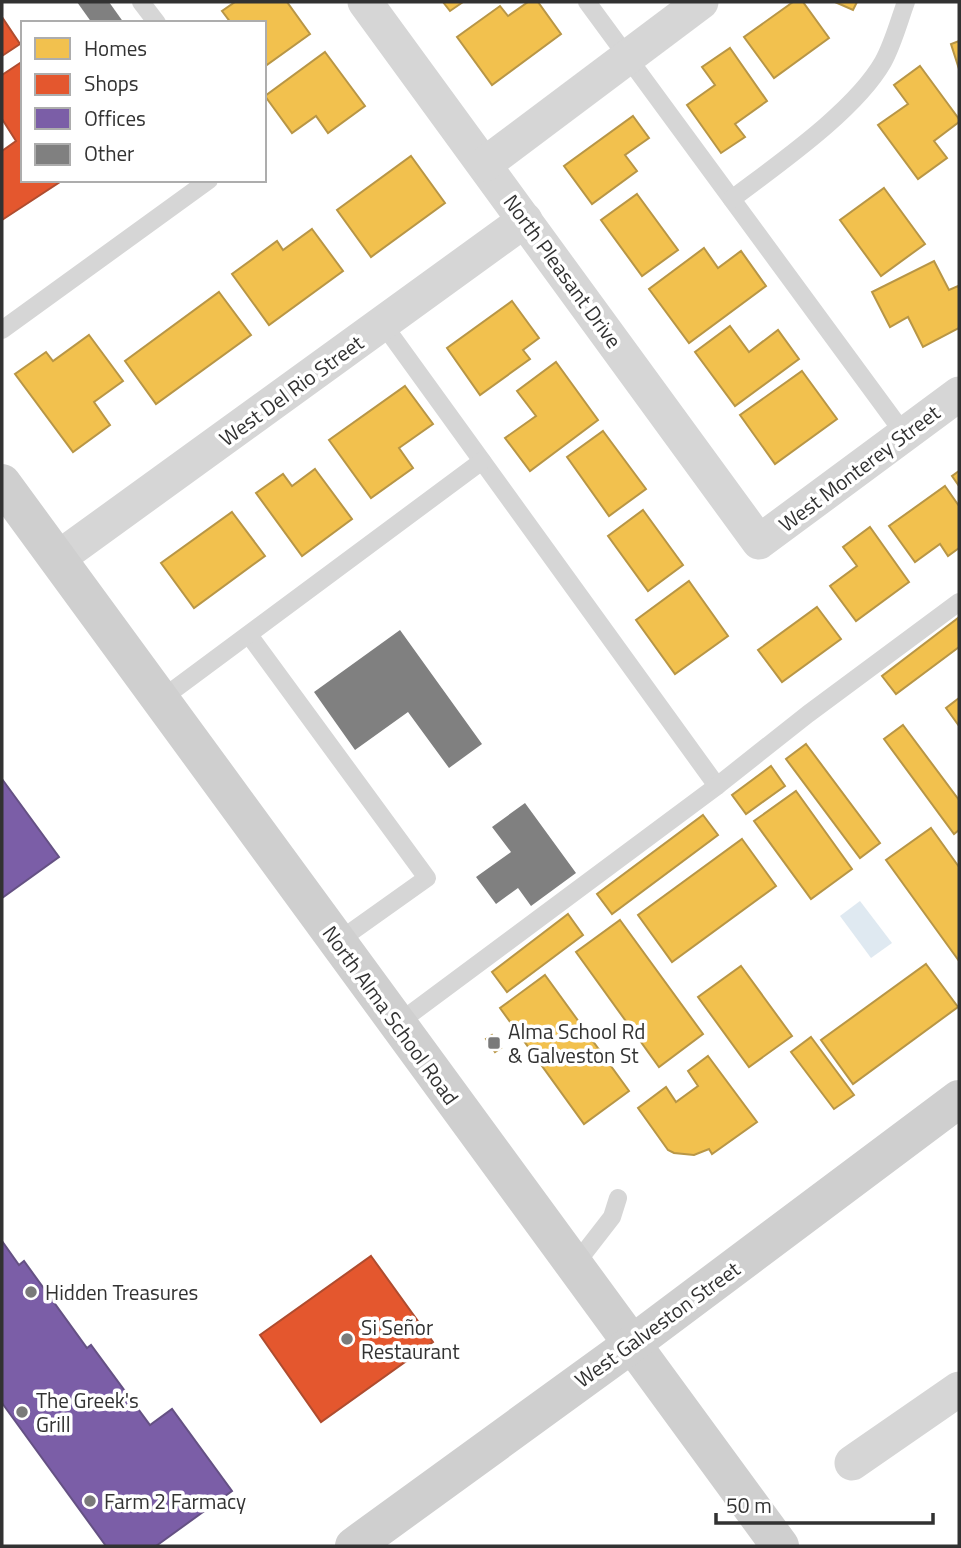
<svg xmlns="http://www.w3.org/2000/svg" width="961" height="1548" viewBox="0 0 961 1548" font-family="'Titillium Web',sans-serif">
  <rect width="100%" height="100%" fill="#fff"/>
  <polygon fill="#dfe9f1" points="860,901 892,943 871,958 840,916"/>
  <g fill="#f2c14e" stroke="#b89646" stroke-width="2">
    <polygon points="235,2 287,2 310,34 264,67 264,23 231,23 222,11"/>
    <polygon points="443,2 463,2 450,11"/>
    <polygon points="528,2 538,2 561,34 492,85 457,37 500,6 508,16"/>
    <polygon points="793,2 803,2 829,38 774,78 744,37"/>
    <polygon points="835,2 857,2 853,10"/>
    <polygon points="959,41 959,69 951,44"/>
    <polygon points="730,48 767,101 735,124 745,137 721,153 687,105 715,85 702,67"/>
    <polygon points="325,52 365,106 328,133 316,116 292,133 265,96"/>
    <polygon points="920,66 959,119 959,122 934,141 947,158 918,179 878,125 908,104 894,85"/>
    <polygon points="633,116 649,138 625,155 637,171 592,204 564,166"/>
    <polygon points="411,156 445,203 371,257 337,210"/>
    <polygon points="884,188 925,244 881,276 840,220"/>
    <polygon points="637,194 678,250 642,276 601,220"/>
    <polygon points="312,229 343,271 269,325 232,274 277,241 283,250"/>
    <polygon points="704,248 718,268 741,251 766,286 689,343 649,289"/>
    <polygon points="934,261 949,290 958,286 959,288 959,328 923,347 908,317 890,327 872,292"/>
    <polygon points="219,292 251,335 156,404 125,361"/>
    <polygon points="512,301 539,338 523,350 530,359 480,395 447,348"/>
    <polygon points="730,326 749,352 778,330 799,359 735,406 695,352"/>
    <polygon points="89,335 123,381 94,402 110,425 73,452 15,374 46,352 53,361"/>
    <polygon points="556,362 598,420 530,471 505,438 536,416 517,391"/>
    <polygon points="802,371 837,419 775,464 740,415"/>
    <polygon points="405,386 433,424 399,448 413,468 371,498 329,440"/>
    <polygon points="603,431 646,489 609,516 567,457"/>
    <polygon points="315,469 352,519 302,556 256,493 283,474 292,486"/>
    <polygon points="959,471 959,486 952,476"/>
    <polygon points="945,486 959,506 959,548 948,556 940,544 915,562 889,526"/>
    <polygon points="643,510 683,565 648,591 608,536"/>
    <polygon points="232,512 265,556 194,608 161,563"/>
    <polygon points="870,527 909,582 856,621 830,586 857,566 843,547"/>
    <polygon points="689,581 728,636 675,674 636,620"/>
    <polygon points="817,607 841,639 782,682 758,650"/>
    <polygon points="958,618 959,647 896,694 882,676"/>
    <polygon points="959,698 959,726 946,708"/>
    <polygon points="903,725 959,800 959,830 954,834 884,739"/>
    <polygon points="806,744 880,843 860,858 786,759"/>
    <polygon points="771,766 785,786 746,814 732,795"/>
    <polygon points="796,791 852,869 811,899 754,821"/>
    <polygon points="703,815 718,835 612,914 597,894"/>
    <polygon points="931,828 959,867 959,961 886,860"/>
    <polygon points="742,839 776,886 672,962 638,915"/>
    <polygon points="568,914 583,935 507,992 492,972"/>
    <polygon points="620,920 703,1034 659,1067 576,952"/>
    <polygon points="926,964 958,1007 853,1084 821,1040"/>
    <polygon points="741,966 792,1036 749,1067 698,997"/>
    <polygon points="545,975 629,1091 584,1124 500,1008"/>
    <polygon points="492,1035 501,1048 495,1052 486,1039"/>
    <polygon points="811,1037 854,1095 834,1109 791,1052"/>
    <polygon points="708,1056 757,1122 712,1154 709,1149 694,1155 674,1153 668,1150 638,1108 666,1087 676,1102 698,1086 688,1071"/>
  </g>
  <g fill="#e4572e" stroke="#af4c2f" stroke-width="2">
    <polygon points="2,17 20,44 2,56"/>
    <polygon points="23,61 23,180 63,180 2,220 2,151 16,141 2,119 2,75"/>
    <polygon points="371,1256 433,1342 321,1422 260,1335"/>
  </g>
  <g fill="#7b5ea7" stroke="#655184" stroke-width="2">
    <polygon points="2,779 59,857 2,898"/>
    <polygon points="2,1241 19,1265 24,1261 87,1348 91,1345 150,1425 172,1409 232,1491 156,1546 106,1546 2,1403"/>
  </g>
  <g fill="#808080">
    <polygon points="77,2 109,2 124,23 92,23"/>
    <polygon points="400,630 482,744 449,768 408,712 355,750 314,692"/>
    <polygon points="525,803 576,873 531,906 518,888 496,904 476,877 511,852 492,827"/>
  </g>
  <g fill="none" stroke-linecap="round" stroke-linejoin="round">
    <g stroke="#d6d6d6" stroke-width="18">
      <polyline points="141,2 157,23"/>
      <polyline points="587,2 905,435"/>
      <path d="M732,199C778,164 855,111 883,62C893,44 899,21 906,2"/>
      <polyline points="383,324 717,786 808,714 959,602"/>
      <polyline points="2,330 209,180"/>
      <polyline points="249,635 427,878 337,942"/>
      <polyline points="160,700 482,461"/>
      <polyline points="397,1024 717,786"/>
      <polyline points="574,1266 612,1217 618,1198"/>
    </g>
    <g stroke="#d6d6d6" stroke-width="35">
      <polyline points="365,2 759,542 959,394"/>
      <polyline points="485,164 701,2"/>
      <polyline points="57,559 525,220"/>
      <polyline points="852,1463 959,1389"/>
    </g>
    <g stroke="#cfcfcf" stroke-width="38">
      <polyline points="2,483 780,1546"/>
      <polyline points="354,1546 632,1344 959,1099"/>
    </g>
  </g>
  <g fill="#7a7a7a" stroke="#fff" stroke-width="2.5">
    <rect x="487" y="1036" width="14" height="14" rx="3.5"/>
    <circle cx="31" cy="1292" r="7"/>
    <circle cx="347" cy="1339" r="7"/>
    <circle cx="22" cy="1412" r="7"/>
    <circle cx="90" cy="1501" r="7"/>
  </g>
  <g text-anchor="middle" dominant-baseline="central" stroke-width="7" stroke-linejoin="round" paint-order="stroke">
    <g font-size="21" fill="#323232" stroke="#fff">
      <text transform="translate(563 271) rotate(54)">North Pleasant Drive</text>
      <text transform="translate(291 390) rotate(-36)">West Del Rio Street</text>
      <text transform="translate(859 468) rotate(-37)">West Monterey Street</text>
      <text transform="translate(391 1015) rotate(54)">North Alma School Road</text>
      <text transform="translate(657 1324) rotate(-36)">West Galveston Street</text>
    </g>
    <g font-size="21" fill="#323232" stroke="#fff" text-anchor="start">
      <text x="508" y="1031">Alma School Rd<tspan x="508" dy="24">&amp; Galveston St</tspan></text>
      <text x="45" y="1292">Hidden Treasures</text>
      <text x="361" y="1327">Si Señor<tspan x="361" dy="24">Restaurant</tspan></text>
      <text x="36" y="1400">The Greek's<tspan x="36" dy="24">Grill</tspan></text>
      <text x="104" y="1501">Farm 2 Farmacy</text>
    </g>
  </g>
  <rect width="961" height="1548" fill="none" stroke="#323232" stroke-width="7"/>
  <rect x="21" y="21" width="245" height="161" fill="#ffffff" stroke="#adadad" stroke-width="2"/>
  <rect x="35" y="38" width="35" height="21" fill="#f2c14e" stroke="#adadad" stroke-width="2"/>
  <text x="84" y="56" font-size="21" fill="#323232">Homes</text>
  <rect x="35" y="74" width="35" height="21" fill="#e4572e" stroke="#adadad" stroke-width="2"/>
  <text x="84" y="91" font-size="21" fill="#323232">Shops</text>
  <rect x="35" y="108" width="35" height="21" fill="#7b5ea7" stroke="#adadad" stroke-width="2"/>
  <text x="84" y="126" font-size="21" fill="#323232">Offices</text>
  <rect x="35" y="144" width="35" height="21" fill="#808080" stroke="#adadad" stroke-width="2"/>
  <text x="84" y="161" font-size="21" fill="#323232">Other</text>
  <path d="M716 1513v10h217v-10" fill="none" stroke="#323232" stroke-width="3.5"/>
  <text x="726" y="1513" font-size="21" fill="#323232" stroke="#ffffff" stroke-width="5" paint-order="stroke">50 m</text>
</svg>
